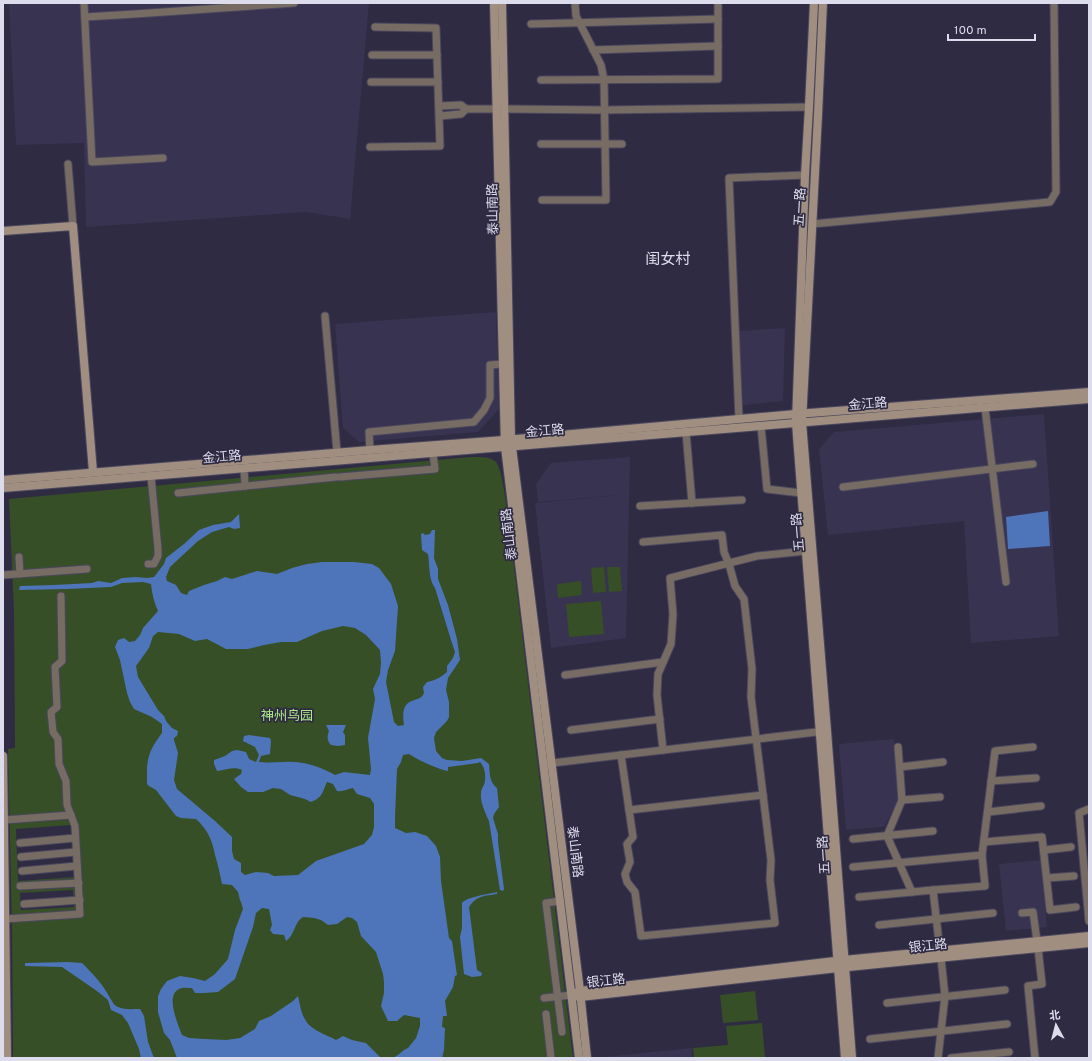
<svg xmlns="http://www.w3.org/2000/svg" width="1092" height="1061" viewBox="0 0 1092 1061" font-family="Overpass,'Noto Sans SC',sans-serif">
  <rect width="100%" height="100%" fill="#2f2b43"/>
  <g fill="#383351">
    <polygon points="9,3 369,3 350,219 306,212 86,227 84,143 16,145"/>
    <polygon points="496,312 499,409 478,432 359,442 343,428 335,324"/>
    <polygon points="785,328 783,401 743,405 739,331"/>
    <polygon points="1044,414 1059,636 971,643 964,521 828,535 819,449 834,432"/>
    <polygon points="630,457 626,638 551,648 535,503 621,495 538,502 536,484 551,463"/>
    <polygon points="894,739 899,799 884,827 846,830 839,744"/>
    <polygon points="1041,860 1047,927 1006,931 999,864"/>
    <polygon points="692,1048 692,1058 593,1058"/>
  </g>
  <g fill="#364f26" fill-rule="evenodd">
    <path d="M470,457C478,457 489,456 495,461C502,467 505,498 507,508L573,1058H13L12,929L8,749L15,748L14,612L9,499ZM71,825L75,877L18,881L16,829ZM73,890L74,907L21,910L20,893Z"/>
    <polygon points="604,567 606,592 593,593 591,568"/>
    <polygon points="607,567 620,567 622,591 609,592"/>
    <polygon points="581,581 582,595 558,598 557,584"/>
    <polygon points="601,601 604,634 569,637 566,604"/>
    <polygon points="755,991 758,1020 723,1023 720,995"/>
    <polygon points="762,1023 765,1058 694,1058 693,1048 728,1045 726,1026"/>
  </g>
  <g fill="#4e75b9" fill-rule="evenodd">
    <polygon points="1048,511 1050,546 1008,549 1006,517"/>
    <path d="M239,514L240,528L234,529L229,527L212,532L198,541L170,567L166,577L167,581L176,585L181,593L187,595L189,591L204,585L217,581L225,577L232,579L257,571L277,574L292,568L307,564L322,562H354L372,564L379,568L391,584L398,606L395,651L388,670L386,682L394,722L398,726L404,725C399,693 420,705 424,693C424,693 423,687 423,687L427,682C436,680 440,678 447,672V666L453,658L455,652L451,640L435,588C428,578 430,566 428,554L422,550L421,534L423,533L425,535L430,534L432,530H435L434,558L438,569V579L448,605L457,639L460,660L448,678L446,690L449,702V717L447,721L436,732L434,738L436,751L442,758L447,760L462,761L481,758L489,764C490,773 489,782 497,788L499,807L494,814L493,818L498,834V842L504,889L503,891L500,890L489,821C485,812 480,802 481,793C481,788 485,785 485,780C486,774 484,766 480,762L478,763L448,767V771C437,769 418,760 409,754L403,755L401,762L397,769L395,818V828L406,833L415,832L427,836L436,846L440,857L441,881L449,938L452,941L457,975L455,976L453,987L445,1001L447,1016H443L442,1027L445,1028L444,1050L442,1058H177L170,1040L164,1033L158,1012V996L161,989L167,981L180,976L193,978L205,981L215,974L228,959L235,930L243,909L241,902L240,900L238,892L232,885L222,884C220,874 218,865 215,855C212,840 208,830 196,819L181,818L176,816L156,790L149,786L147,784C147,779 147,773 147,768C148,753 153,745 162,733V724L152,717L134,709L130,702L127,693L120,660L115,647L118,640L124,638L129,642L135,641L140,635L143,628L158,611C154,602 152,594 151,584L143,582L122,583L111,587L67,589L19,590L20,586L54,585L92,583L98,581L111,583L122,578L136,577L147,578L154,577L164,564L166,558L184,544L199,530L213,525L231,522ZM343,626L355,628L366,635L380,650L381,663L380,674L373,689L375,699L368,738L371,769L370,775L344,772L335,775C319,766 303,761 284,762C276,762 268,763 259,762L261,756L270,754C270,749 272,741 270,738L249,735L244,736L243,741L255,747L259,755L256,762L249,759L246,752L237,750L232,751L225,756L214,760V764L217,771C227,770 234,766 242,770L241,774L234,779L241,787L248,792H263L273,788L281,789L290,795L305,799L311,802C323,797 322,793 327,782L333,784L337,791C344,792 346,789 353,788L357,794L370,798L374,804V827L372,835L364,844L316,861L298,875L274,876L268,873L256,872L245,875L241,872V863L234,859L232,851V837L215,821L177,789L174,780L178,753L174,740V738L177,736L178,731L172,728L166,721L164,716L158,710L138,677L136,666L149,648L153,636L158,632L179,634L195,641L207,639L226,649H248L264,645L281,642H297L322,631ZM262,908L269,909L272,925L270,930L273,934L284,935L286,941C295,935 294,922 303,917L314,918L321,920L328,925L337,924L347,917L352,918L357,922L361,936L376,952L383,974L384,982V993L381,1006L388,1021H397L404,1015L420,1018V1026L416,1038L408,1048L404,1050L398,1055L393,1058H381L366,1043L352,1040L343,1036L336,1040C327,1035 311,1030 306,1021C301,1014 300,1004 298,996L293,1001L271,1016L259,1021L255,1029L240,1038L226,1040L205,1039L189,1038L182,1035C178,1024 165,996 179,989C183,987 188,988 192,988L195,993H204L218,992L235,979L253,927L256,913Z"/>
    <path d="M326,725H346L343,732L345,735V745L338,746L331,745C327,741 327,736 329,731Z"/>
    <path d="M497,892V894C485,896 477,895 469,907L477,970L482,973L481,976L472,977L464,974L460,937L462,928V903C466,897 489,894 497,892Z"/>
    <path d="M68,962L82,963C93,974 103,984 110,998C113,1002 113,1005 118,1007C125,1010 132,1009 140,1009L144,1016L148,1042L154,1058H141L139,1049L128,1023L122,1015L111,1010L108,1000L97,991L62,967L25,966V963Z"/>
  </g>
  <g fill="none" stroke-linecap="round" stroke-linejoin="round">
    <defs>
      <g id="street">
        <polyline points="84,3 92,162 163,158"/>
        <polyline points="85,17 135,14 294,3"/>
        <polyline points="531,24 718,19"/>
        <polyline points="593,50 718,46"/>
        <polyline points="372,55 437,55"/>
        <polyline points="541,80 718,79 718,3"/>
        <polyline points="371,82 438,82"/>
        <polyline points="439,106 461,105 466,109 496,109"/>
        <polyline points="504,109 604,110 809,107"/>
        <polyline points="440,116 461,114 466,109"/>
        <polyline points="541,144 622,144"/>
        <polyline points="370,147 440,146 436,28 375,27"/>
        <polyline points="68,164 73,226"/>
        <polyline points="542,200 606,200 604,80 601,65 576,16 575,3"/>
        <polyline points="812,224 1050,202 1056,192 1054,3"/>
        <polyline points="325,316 337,452"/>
        <polyline points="985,408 1006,582"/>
        <polyline points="739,419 729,178 805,175"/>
        <polyline points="761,426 767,489 801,493"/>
        <polyline points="686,432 692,503"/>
        <polyline points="370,450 369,432 474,422 484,410 490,398 490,365 502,364"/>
        <polyline points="244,468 245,486"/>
        <polyline points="340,477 435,469 433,454"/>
        <polyline points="843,487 1033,464"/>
        <polyline points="178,493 336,477"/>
        <polyline points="640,506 742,500"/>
        <polyline points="19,557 20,574"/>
        <polyline points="148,564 154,564 158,556 158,549 151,476"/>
        <polyline points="3,575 87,569"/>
        <polyline points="565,675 663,662"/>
        <polyline points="571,730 660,719"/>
        <polyline points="898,747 902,800 887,836 912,892 933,890 940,951"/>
        <polyline points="663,750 657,695 658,674 671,644 673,614 670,578 757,556 806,551"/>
        <polyline points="621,755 633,837 627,844 630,862 625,874 627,882 635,892 641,936 775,923 770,880 771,860 751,697 752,669 744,599 735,586 729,564 724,552 722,535 643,542"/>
        <polyline points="544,764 825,731"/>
        <polyline points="900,767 943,762"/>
        <polyline points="991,781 1036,778"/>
        <polyline points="902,800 940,797"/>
        <polyline points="1089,809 1079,813 1089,921"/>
        <polyline points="629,810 763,795"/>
        <polyline points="988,812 1041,806"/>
        <polyline points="4,820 71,815"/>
        <polyline points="853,839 933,831"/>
        <polyline points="984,842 1042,837 1050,910 1076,907"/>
        <polyline points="20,843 75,838"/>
        <polyline points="1044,850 1071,847"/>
        <polyline points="21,857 76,852"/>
        <polyline points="853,867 982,855"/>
        <polyline points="22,871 77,866"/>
        <polyline points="1047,878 1074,876"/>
        <polyline points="20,886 79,883"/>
        <polyline points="933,890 985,886 982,855 995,751 1033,747"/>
        <polyline points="859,897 912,892"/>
        <polyline points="560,901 546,903 562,1032"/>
        <polyline points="24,904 80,900"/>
        <polyline points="1022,913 1033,912 1037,941"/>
        <polyline points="5,919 80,914 75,826 67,805 66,781 59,764 58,739 53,732 51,712 57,707 55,667 62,661 61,596"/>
        <polyline points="879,925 993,913"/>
        <polyline points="544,998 572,995"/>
        <polyline points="887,1003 1005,990"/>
        <polyline points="546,1014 551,1058"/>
        <polyline points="870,1039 1007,1024"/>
        <polyline points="938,1058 945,996 941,958"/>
        <polyline points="951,1058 1009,1052"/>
        <polyline points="1035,1058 1028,986 1042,984 1038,948"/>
      </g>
      <g id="secondary">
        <polyline points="494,3 505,447 579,1058"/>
        <polyline points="502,3 511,439 580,991 587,1058"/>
        <polyline points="814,3 809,107 805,175 796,423 845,1058"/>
        <polyline points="823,3 818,115 802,422 827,731 852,1058"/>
        <polyline points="3,231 73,226 93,472"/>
        <polyline points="3,480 370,450 504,440 796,414 1089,392"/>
        <polyline points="3,488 1089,399"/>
        <polyline points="3,756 7,1058"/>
        <polyline points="575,993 580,991 844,960 1089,936"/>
        <polyline points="575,996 580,997 838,968 1089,943"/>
      </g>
    </defs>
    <use href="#street" stroke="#4b475e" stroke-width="9"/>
    <use href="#secondary" stroke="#4b475e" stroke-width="10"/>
    <use href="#street" stroke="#776c64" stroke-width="7"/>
    <use href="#secondary" stroke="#a08f81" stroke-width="8"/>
  </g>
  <g text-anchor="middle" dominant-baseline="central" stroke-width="3.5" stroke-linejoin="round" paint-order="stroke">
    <g font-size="13" fill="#dddcec" stroke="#2f2b43">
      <text transform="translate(801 207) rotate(-87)">五一路</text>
      <text transform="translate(494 209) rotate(-91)">泰山南路</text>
      <text transform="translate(868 405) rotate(-5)">金江路</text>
      <text transform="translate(545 432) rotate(-5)">金江路</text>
      <text transform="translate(222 458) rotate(-5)">金江路</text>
      <text transform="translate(799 532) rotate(-95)">五一路</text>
      <text transform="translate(510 534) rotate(-97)">泰山南路</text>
      <text transform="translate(574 852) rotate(83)">泰山南路</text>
      <text transform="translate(825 855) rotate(-94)">五一路</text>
      <text transform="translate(928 947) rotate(-6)">银江路</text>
      <text transform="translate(606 982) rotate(-6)">银江路</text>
    </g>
    <g font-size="13" fill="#acea86" stroke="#2f2b43">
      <text x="287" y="717">神州鸟园</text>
    </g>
    <g font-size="15" fill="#dddcec" stroke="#2f2b43">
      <text x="668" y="260">闺女村</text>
    </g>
  </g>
  <rect width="1092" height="1061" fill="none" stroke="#dddcec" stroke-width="8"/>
  <g transform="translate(1056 1025) rotate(353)" stroke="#2f2b43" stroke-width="3" paint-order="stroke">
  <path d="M0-3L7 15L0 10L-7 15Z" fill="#dddcec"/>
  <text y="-6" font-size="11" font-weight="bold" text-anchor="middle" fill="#dddcec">北</text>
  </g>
  <path d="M948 34v6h87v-6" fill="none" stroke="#dddcec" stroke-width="2"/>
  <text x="954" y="34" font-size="12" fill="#dddcec" stroke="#2f2b43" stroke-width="3" paint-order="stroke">100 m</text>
</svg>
